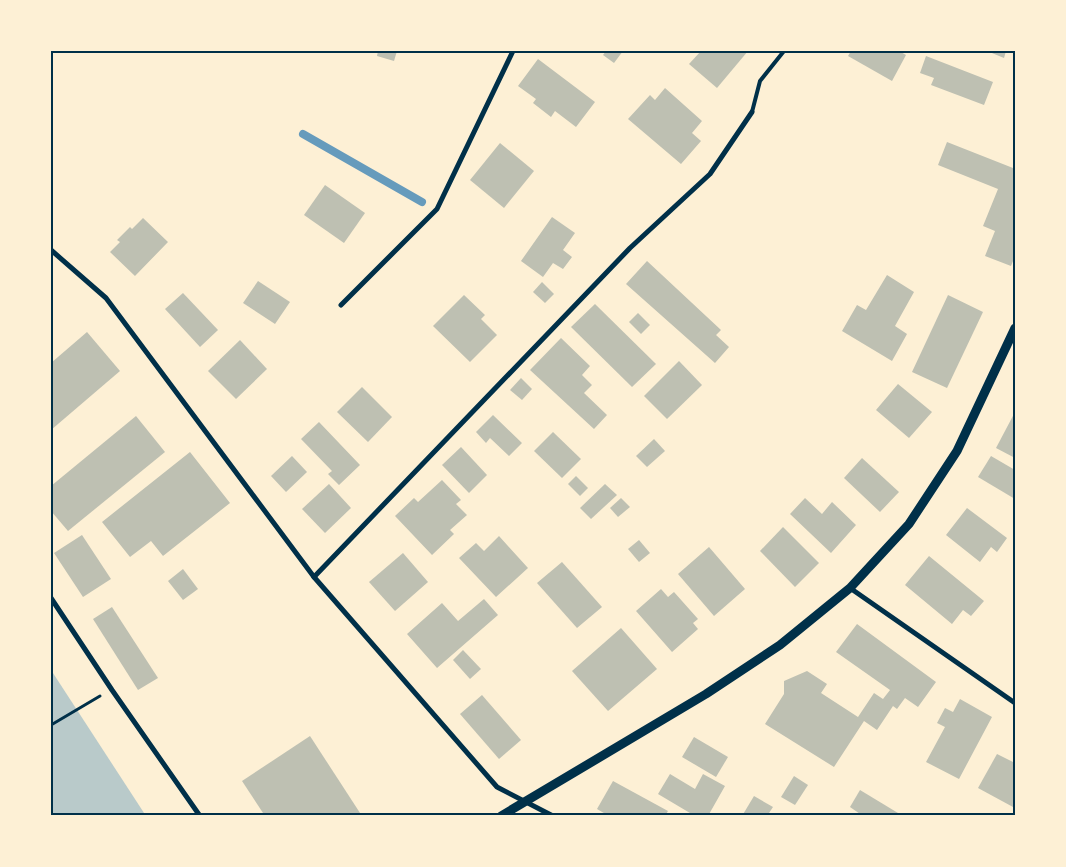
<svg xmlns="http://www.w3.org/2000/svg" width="1066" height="867" viewBox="0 0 1066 867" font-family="Lora,serif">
  <rect width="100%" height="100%" fill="#fdf0d5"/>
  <polygon fill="#b9caca" points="51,670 146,816 51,816"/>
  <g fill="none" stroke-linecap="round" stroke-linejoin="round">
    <polyline stroke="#669bbc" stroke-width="8" points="303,134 422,202"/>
  </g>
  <g fill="#bec0b2">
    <polygon points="378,51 397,51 394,61 377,56"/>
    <polygon points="606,51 623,51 614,63 603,55"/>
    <polygon points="701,51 748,51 717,88 689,64"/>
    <polygon points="851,51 899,51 906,55 892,81 848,56"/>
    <polygon points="987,51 1006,51 1004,58"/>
    <polygon points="926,56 993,82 984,105 931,85 934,78 920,73"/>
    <polygon points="538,59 595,102 576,127 555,111 551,117 533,103 536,99 518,86"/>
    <polygon points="665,88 702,121 692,133 701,141 681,164 628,119 650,95 655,100"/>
    <polygon points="947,142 1013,168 1015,164 1015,256 1011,266 985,256 995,231 983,226 998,189 938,165"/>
    <polygon points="500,143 534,171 504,208 470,180"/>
    <polygon points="325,185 365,213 344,243 304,215"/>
    <polygon points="552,217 575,233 563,250 572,257 563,269 553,263 543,277 521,261"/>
    <polygon points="143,218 168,242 135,276 110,252 120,242 117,240 130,227 132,229"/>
    <polygon points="647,261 721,330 716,335 729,347 715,363 626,284"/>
    <polygon points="887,275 914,292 895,326 907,334 892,361 842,331 857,305 866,310"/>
    <polygon points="258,281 290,302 275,324 243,303"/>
    <polygon points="542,282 554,294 545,303 533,292"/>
    <polygon points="183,293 218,330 200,347 165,309"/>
    <polygon points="464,295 485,315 481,319 497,335 470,362 433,326"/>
    <polygon points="948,295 983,312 947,388 912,372"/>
    <polygon points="595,304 656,364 632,387 571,327"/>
    <polygon points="638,313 650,325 641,334 629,322"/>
    <polygon points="87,332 120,371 51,430 51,363"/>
    <polygon points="561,338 590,366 582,375 592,385 584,393 607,415 594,429 530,370"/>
    <polygon points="240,340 267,369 236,399 208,371"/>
    <polygon points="679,361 702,385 667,419 644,396"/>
    <polygon points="521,378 532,389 522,400 510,390"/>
    <polygon points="898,384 932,412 909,438 876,410"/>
    <polygon points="362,387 392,417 368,442 337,412"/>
    <polygon points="1015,412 1015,458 996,448"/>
    <polygon points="493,415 522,443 509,456 490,438 486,443 476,432"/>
    <polygon points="136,416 165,452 68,531 51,511 51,486"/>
    <polygon points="319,422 360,465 339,485 328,474 332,471 301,439"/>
    <polygon points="553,432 581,459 562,478 534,451"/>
    <polygon points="654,439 665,451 647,467 636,456"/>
    <polygon points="461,447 487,475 469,493 442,465"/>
    <polygon points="190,452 230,503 163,556 151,541 130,557 102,522"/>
    <polygon points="292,456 307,472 286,492 271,476"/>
    <polygon points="991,456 1015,470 1015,499 978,477"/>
    <polygon points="862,458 899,492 880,512 844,478"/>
    <polygon points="576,476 588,488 580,496 568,484"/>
    <polygon points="442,480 461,500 456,504 467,515 450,530 454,534 432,555 395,516 414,498 418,502"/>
    <polygon points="329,484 351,508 325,533 302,509"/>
    <polygon points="605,484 617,495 591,519 580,508"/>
    <polygon points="621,498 630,507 618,517 610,508"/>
    <polygon points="805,498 822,514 832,502 856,525 831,553 790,514"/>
    <polygon points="967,508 1007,538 997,552 991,547 980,562 946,535"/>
    <polygon points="783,527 819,563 795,587 760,551"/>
    <polygon points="82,535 111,579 83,597 54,553"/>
    <polygon points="499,536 528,568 496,597 459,558 476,543 484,551"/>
    <polygon points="639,540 650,553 639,562 628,549"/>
    <polygon points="709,547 745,589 714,616 678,574"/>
    <polygon points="403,553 428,582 395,611 369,582"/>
    <polygon points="929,556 984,601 971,616 963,610 952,624 905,585"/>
    <polygon points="562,562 602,607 577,628 537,583"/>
    <polygon points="183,569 198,589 183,600 168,581"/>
    <polygon points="661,589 668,597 674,592 698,619 693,623 698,629 672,652 636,611"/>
    <polygon points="484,599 498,615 437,668 407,634 442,603 458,621"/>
    <polygon points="112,607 158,678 138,690 93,619"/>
    <polygon points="857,624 936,682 918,707 905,698 897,709 893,706 877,730 864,721 834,767 765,724 784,694 784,681 807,671 827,684 821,693 858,717 874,693 883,699 890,690 836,652"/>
    <polygon points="621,628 657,669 608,711 572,671"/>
    <polygon points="463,650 481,669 470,679 453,660"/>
    <polygon points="482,695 521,740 499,759 460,714"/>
    <polygon points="960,699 992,717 959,779 926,762 945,727 937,723 945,708 953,712"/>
    <polygon points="310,736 362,816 265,816 242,781"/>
    <polygon points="694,737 728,757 716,777 682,757"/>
    <polygon points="997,754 1015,763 1015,804 1013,807 978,788"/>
    <polygon points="670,774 695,789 703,774 725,786 708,816 695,816 658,794"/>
    <polygon points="794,776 808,785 795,805 781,797"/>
    <polygon points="613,781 668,811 665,816 609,816 597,809"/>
    <polygon points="860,790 898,813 896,816 863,816 850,807"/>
    <polygon points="754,796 773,807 767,816 742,816"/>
  </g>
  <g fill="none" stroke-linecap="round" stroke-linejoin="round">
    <polyline stroke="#003049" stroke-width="3" points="51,725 100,696"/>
    <polyline stroke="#003049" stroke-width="4" points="752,112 760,81 784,51"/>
    <g stroke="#003049" stroke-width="5">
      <polyline points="51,250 106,298 314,577 497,787 553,816"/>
      <polyline points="341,305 437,209 513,51"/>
      <polyline points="314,577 630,248 710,174 752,112"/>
      <polyline points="850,588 1015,703"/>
      <polyline points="51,598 112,690 200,816"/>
    </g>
    <polyline stroke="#003049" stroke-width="9" points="501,816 706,694 780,645 850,588 909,524 957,451 1015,328"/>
  </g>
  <rect width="1066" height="867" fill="none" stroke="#fdf0d5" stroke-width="105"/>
  <rect x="52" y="52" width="962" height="762" fill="none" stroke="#003049" stroke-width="2"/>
</svg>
